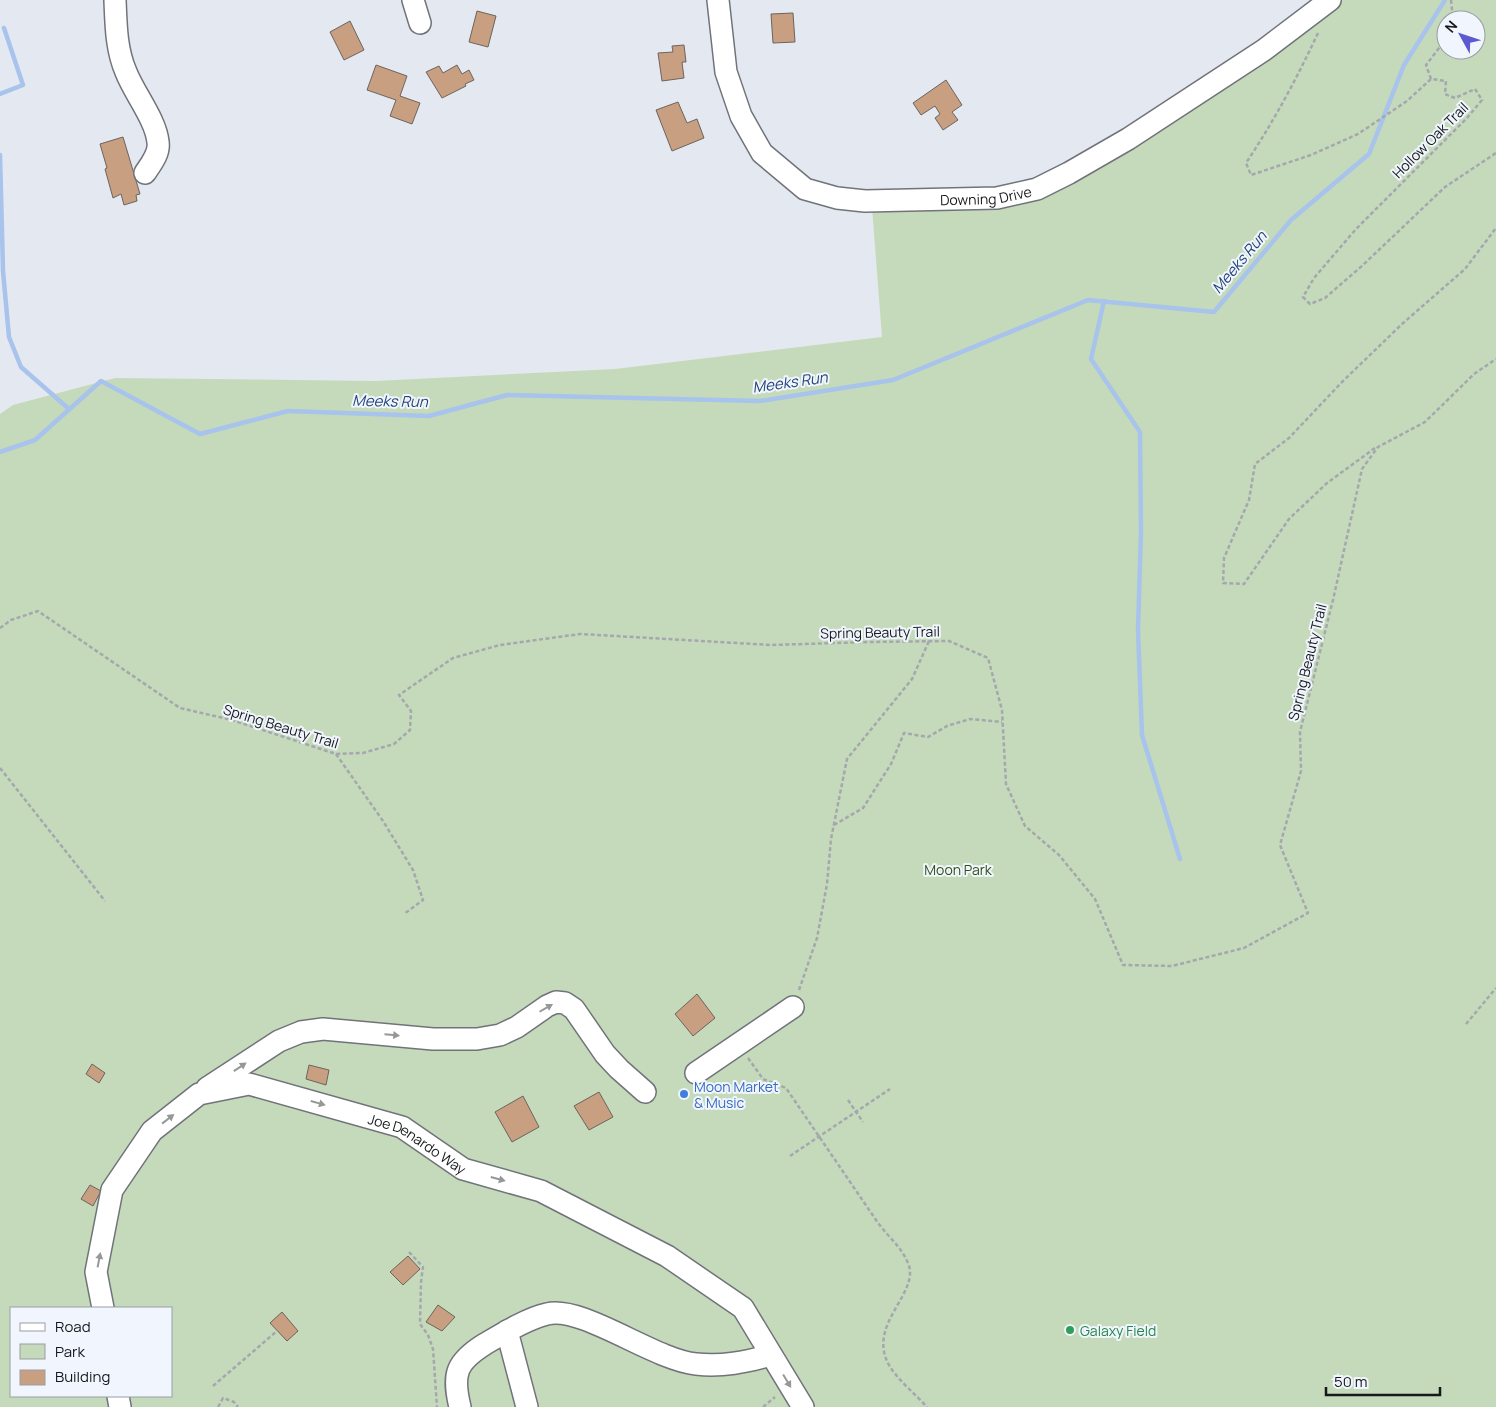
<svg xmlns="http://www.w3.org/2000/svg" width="1496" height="1407" viewBox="0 0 1496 1407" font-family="Manrope,sans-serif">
  <rect width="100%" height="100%" fill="#e4e8f0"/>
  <path fill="#c5daba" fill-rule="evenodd" d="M1319,0H1496V1407H0V414L13,405L115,378L376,381L615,369L882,337L871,194L1058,186ZM1446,20H1476V50H1446ZM11,1308H171V1396H11Z"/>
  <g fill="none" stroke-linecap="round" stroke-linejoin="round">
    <g stroke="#a8c3ec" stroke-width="4.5">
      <polyline points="0,94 23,85 4,28"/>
      <polyline points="0,155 3,271 9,337 21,367 69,409"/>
      <polyline points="1104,301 1091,359 1140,432 1141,531 1138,630 1142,735 1180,859"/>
      <polyline points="0,452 35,440 101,381 200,434 288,411 429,416 507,395 760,401 893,380 1088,300 1214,312 1291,220 1369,154 1404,65 1445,0"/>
    </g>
  </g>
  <g fill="#c89f80" stroke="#6b645f">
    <polygon points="477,11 496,16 488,47 469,42"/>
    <polygon points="793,13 795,42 773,43 771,14"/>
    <polygon points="350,21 364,50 344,60 330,32"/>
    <polygon points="684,45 686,62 682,62 684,78 662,81 658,53 673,52 672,46"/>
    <polygon points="376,65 407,76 400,96 420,103 412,124 390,116 396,100 367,90"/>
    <polygon points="457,65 462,74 469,70 474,80 465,84 466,86 442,98 426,72 439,66 443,73"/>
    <polygon points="946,80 962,105 952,112 958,120 943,130 935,118 940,114 935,106 921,115 913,103"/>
    <polygon points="678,102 687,123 697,119 704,138 672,151 656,110"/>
    <polygon points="123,137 140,194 136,195 137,201 124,205 121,194 113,198 105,169 107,168 100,144"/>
    <polygon points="697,994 715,1018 693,1036 675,1014"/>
    <polygon points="92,1064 105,1073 99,1083 86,1074"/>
    <polygon points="309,1065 329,1070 326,1085 306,1079"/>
    <polygon points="599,1092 613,1117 589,1130 574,1106"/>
    <polygon points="523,1096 539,1127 512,1142 495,1112"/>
    <polygon points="90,1185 101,1191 93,1206 81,1199"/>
    <polygon points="408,1256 420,1269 403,1285 390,1272"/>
    <polygon points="438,1305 455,1317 442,1331 426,1322"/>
    <polygon points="282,1312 298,1331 287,1341 270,1323"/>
  </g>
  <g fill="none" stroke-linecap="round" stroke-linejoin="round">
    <defs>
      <g id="minor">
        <path d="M115,0C116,24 116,49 126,72C134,93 156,120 158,142C160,153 151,164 145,173"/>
        <polyline points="413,0 420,23"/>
        <path id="s1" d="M718,0L726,72L741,116L762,153L805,189L837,198L865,201L997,198L1037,189L1069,173L1128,139L1264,50L1330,0"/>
        <polyline points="696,1073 793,1007"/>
        <polyline points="207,1088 279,1041 301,1032 323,1029 433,1039 477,1039 500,1035 517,1027 547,1006 556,1002 565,1003 574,1009 605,1054 619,1069 645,1092"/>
        <path id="s2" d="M103,1308L96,1272L112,1190L152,1131L199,1094L249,1084L402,1127L463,1169L541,1191L667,1256L743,1308L803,1407"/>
        <polyline points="507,1331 527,1407"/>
        <polyline points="118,1396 120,1407"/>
        <path d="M460,1407C452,1374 456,1362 485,1344C502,1334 528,1318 547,1314C582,1305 654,1360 696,1364C722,1367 746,1362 771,1355"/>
      </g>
    </defs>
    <use href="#minor" stroke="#70737a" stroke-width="24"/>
    <g stroke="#a4a8ae" stroke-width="2.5" stroke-dasharray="4 2.5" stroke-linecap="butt">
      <polyline points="1451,0 1453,20"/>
      <path d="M1318,33C1297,78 1274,121 1246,163L1251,175L1311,155L1358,134L1407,101L1431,79L1446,81L1445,94L1455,98L1475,89L1482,100L1467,118L1356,229L1314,278L1303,297L1310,304L1325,298L1363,265L1445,187L1496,153"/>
      <polyline points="1431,79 1426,65 1446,39"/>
      <polyline points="1375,448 1327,483 1289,519 1244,584 1223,583 1224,558 1249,500 1255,464 1289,438 1342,382 1402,324 1465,269 1496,228"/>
      <polyline points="0,628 11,620 38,611 180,708 232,720 336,754 363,753 394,744 410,730 411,711 399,695 453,658 500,645 580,634 771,645 868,642 949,641 988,658 1002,710 1006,784 1025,826 1059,855 1095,899 1123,965 1172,966 1244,948 1308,913 1280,845 1301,771 1300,732 1333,600 1362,469 1378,447 1425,422 1474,374 1496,359"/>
      <polyline points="336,754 383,821 413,870 423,900 404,914"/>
      <polyline points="0,768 105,901"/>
      <polyline points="834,825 863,808 891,764 904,733 928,737 947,726 970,719 1002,722"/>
      <polyline points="799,990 817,938 827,884 831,839 847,759 912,679 929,641"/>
      <polyline points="1466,1024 1496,988"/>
      <path d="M748,1058L763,1079L786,1088C816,1132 846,1176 876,1220C886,1235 901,1246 908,1263C921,1293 866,1324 889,1365C897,1379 916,1395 927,1407"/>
      <polyline points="848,1100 863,1122"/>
      <polyline points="790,1156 890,1089"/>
      <polyline points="409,1252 423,1267 421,1282 420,1324 428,1335 433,1349 437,1407"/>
      <polyline points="213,1386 277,1331"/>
      <polyline points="218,1407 223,1398 234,1402 238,1407"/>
      <polyline points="763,1407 775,1397"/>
    </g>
    <use href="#minor" stroke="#fff" stroke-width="21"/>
  </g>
  <defs><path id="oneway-solid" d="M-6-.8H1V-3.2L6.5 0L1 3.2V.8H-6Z" transform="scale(1.25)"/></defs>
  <g fill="#969798">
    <use href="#oneway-solid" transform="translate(546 1008) rotate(-30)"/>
    <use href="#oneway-solid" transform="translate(392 1035) rotate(5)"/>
    <use href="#oneway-solid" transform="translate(240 1067) rotate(-34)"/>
    <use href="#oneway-solid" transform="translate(318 1103) rotate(16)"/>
    <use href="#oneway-solid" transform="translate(168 1119) rotate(-38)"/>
    <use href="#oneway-solid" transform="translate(498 1179) rotate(15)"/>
    <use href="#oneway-solid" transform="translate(99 1260) rotate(-79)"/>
    <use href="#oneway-solid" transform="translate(787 1381) rotate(59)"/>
  </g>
  <circle fill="#3f7fe0" stroke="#f1f5fd" stroke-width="2" cx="684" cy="1094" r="5"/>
  <circle fill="#2e9e5b" stroke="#f1f5fd" stroke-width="2" cx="1070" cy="1330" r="5"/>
  <g text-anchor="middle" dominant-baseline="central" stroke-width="4" stroke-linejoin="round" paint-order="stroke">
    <g font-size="14" fill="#16181b" stroke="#f1f5fd">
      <text transform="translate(1430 140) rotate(-45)">Hollow Oak Trail</text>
      <text stroke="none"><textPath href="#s1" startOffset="400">Downing Drive</textPath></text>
      <text transform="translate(880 632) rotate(-1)">Spring Beauty Trail</text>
      <text transform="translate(1307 662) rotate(-76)">Spring Beauty Trail</text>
      <text transform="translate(281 726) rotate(17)">Spring Beauty Trail</text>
      <text stroke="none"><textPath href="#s2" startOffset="482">Joe Denardo Way</textPath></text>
    </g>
    <g font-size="14" fill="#2e5016" stroke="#f1f5fd">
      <text x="958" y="869">Moon Park</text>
    </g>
    <g font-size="14" fill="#366cbe" stroke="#f1f5fd" text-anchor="start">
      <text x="694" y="1086">Moon Market<tspan x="694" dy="16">&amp; Music</tspan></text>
    </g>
    <g font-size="14" fill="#27864d" stroke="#f1f5fd" text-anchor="start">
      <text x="1080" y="1330">Galaxy Field</text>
    </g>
    <g font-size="15" font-style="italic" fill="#234577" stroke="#f1f5fd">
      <text transform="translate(1239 262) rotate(-50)">Meeks Run</text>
      <text transform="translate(790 382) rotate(-8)">Meeks Run</text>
      <text transform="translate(390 401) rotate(1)">Meeks Run</text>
    </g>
  </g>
  <rect x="10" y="1307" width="162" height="90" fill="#f1f5fd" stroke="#999da3"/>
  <rect x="20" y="1323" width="25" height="8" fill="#ffffff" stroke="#999da3"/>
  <text x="55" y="1332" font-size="15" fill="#16181b">Road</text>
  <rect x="20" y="1344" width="25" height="15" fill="#c5daba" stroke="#999da3"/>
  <text x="55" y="1357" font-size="15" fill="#16181b">Park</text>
  <rect x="20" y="1370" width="25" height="15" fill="#c89f80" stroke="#999da3"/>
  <text x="55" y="1382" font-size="15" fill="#16181b">Building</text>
  <g transform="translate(1461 35) rotate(310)"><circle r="24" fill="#f1f5fd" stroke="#999da3"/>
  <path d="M0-4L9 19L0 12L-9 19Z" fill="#5c59d1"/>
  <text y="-8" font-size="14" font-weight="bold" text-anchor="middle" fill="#16181b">N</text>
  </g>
  <path d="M1326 1387v8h114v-8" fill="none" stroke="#16181b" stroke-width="2.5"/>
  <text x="1334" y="1387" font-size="15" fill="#16181b" stroke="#f1f5fd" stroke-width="4" paint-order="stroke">50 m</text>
</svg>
